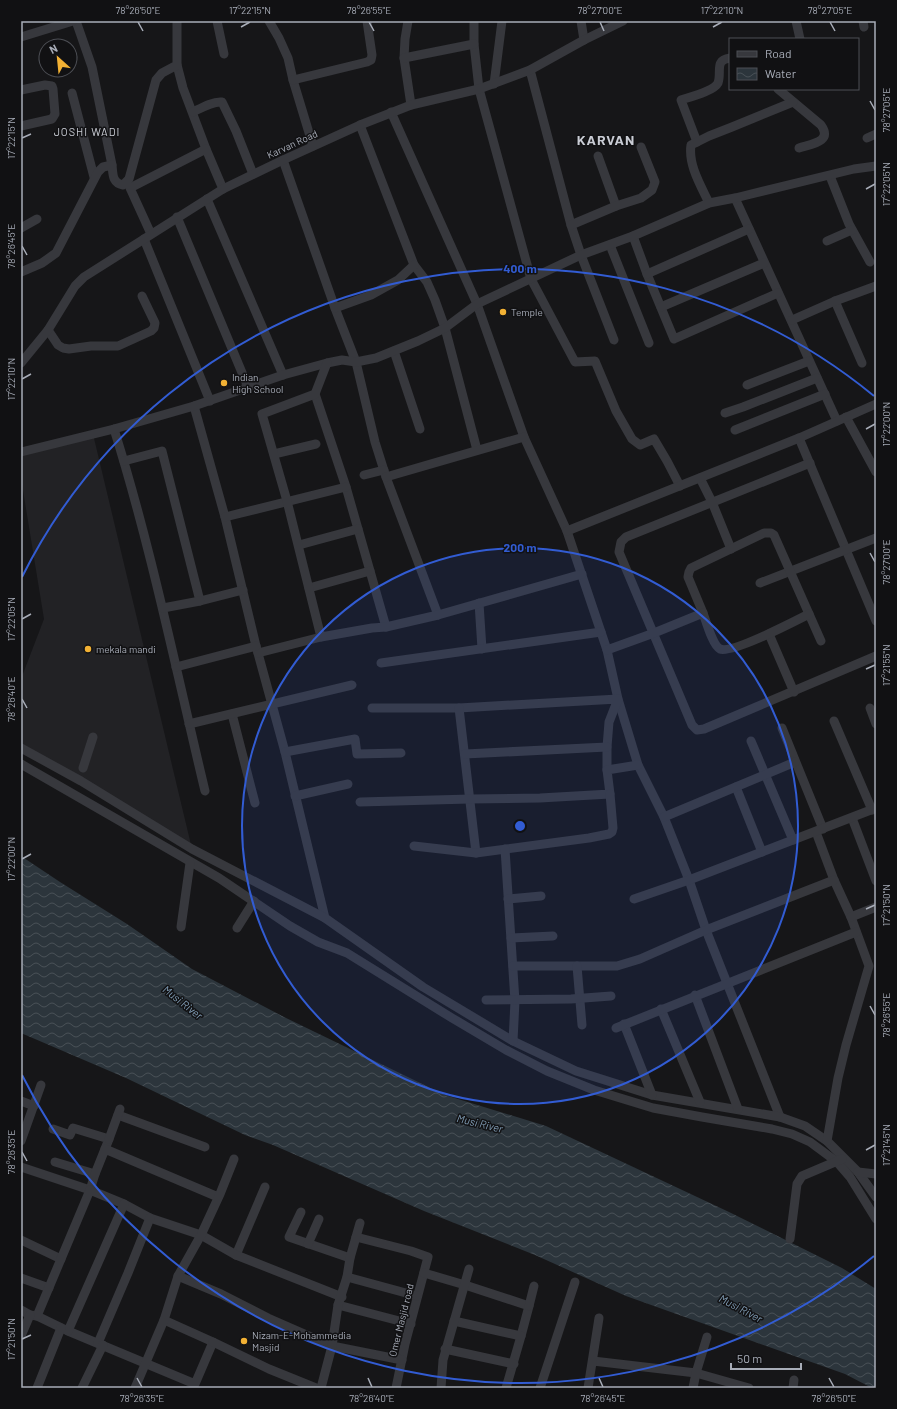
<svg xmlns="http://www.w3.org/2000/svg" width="897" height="1409" viewBox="0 0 897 1409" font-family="Barlow,sans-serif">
  <defs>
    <pattern id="water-waves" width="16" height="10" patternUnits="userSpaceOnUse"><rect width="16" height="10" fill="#2c353c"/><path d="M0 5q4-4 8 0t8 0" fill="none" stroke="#485056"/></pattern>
  </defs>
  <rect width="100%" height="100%" fill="#161618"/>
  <polygon fill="#222225" points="93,434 192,849 21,748 21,679 44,619 21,478 21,456"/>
  <polygon fill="url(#water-waves)" points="21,856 60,882 127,924 192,969 284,1017 445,1095 546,1126 729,1212 842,1268 876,1289 876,1388 872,1388 845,1374 626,1296 535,1255 424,1211 273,1145 245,1135 126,1078 21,1033"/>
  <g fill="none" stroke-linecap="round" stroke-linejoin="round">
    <g stroke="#37383d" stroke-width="9">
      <polyline points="76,21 92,67 112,165"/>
      <polyline points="217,21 224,54"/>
      <polyline points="269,21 279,38 288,58 293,80 313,146"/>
      <polyline points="408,21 405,39 404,58 411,105"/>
      <polyline points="474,21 474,44 479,89 531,279 575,362 595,361 616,411 632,439 640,445 654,439 667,461 680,486"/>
      <polyline points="581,21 584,40"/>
      <polyline points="796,21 800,39"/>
      <polyline points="863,21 864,27"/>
      <polyline points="21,37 73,21"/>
      <polyline points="404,58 474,44"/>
      <polyline points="177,65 183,88 206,149"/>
      <polyline points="530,70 571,225 581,255 614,340"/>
      <polyline points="293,80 367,62 371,60 372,55 367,21"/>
      <polyline points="494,84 502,21"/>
      <path d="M778,89L821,125C833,142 811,144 799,148"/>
      <polyline points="21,90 45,85 52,86 53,89 55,114 52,119 21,126"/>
      <polyline points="72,93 94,177"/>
      <path d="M193,112C201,108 213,101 222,102L236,131L253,174"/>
      <polyline points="391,112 477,304 524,437 567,531 607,650 618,699 638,765 664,817 689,880 706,930 780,1117"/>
      <polyline points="360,125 414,265 427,282 435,300 445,328 477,450"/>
      <polyline points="867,138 876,134"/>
      <path d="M697,142L681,100C690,97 714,91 718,83C722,72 714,60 730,58"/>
      <polyline points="598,156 616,206"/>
      <polyline points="283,160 335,308 356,362 375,442 386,477 438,615"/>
      <polyline points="830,176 849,224 870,262"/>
      <polyline points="735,198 837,421"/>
      <polyline points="207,199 283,375"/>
      <path d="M709,203C701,186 688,165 691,145L709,136L732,127L793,102"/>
      <polyline points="177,217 248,387"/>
      <polyline points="571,225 616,206 641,198 652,190 655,182 641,147"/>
      <polyline points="21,228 37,219"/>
      <polyline points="151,234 130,188 206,149 223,189"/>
      <polyline points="633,236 647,274 674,339 778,293"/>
      <polyline points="144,239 210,401"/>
      <polyline points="827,241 852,230"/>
      <polyline points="610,245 649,343"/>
      <path d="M21,272L42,263L56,253L98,172L103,167L112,165C113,174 112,183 123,185L129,179L156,80L162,73L177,65V21"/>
      <polyline points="647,274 749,229"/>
      <polyline points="835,301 862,363"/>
      <polyline points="661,307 764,263"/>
      <polyline points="335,308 371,295 398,280 414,265"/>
      <polyline points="792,320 835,301 876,286"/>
      <polyline points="48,330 58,345 63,348 69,349 91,346 118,346 151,331 154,328 155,323 142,296"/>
      <polyline points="394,351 420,429"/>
      <polyline points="21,363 48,330 75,286 84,277 223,189 283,160 360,125 411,105 479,89 530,70 584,40 623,21"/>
      <polyline points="747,385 809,361"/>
      <polyline points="315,394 346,487 386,627"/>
      <polyline points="194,406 225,517 256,646 285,752 325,918"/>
      <polyline points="725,413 743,407 817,378"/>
      <polyline points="846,417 876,472"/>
      <path d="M114,429C151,547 176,670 205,791"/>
      <polyline points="735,430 825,394"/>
      <polyline points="799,438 876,621"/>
      <polyline points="21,452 114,429 194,406 283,375 327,363 342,360 356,362 376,358 418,341 445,328 477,304 581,255 633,236 709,203 735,198 854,169 876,166"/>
      <polyline points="274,454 316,444"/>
      <polyline points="124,461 162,451 200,601 243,590"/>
      <polyline points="810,463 626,537 621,542 619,552 692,725 697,730 704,729 876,656"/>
      <polyline points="364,475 384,470"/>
      <polyline points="386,477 524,437"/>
      <polyline points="700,478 712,502 731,549"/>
      <polyline points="225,517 346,487"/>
      <polyline points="567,531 799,438 876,404"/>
      <polyline points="299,545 358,529"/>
      <polyline points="760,583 876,538"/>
      <polyline points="309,588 370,571"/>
      <polyline points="479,603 482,649"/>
      <polyline points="163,608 200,601"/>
      <polyline points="703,613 688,577 689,572 691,568 764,533 771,533 774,535 821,641"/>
      <polyline points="769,634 794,692"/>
      <polyline points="321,637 287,501 262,414 315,394 327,363"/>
      <path d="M607,650L654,633L703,613C706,621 713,646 720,649C732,654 795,621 809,614"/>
      <polyline points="258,653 321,637 372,628 386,627 438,615 582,574"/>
      <polyline points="381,663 601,632"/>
      <polyline points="176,667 256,646"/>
      <polyline points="372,708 459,708 618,699 609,722 607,747 607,770"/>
      <polyline points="459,708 476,853"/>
      <polyline points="870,708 876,724"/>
      <polyline points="232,714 255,803"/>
      <polyline points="834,721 872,810"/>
      <polyline points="189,724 352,685"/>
      <polyline points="782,728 823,829"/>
      <polyline points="751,741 793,840"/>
      <polyline points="21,748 81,781 192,849 325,918 423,987 513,1041 576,1071 652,1095 780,1117 805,1126 827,1141 858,1172 876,1197"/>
      <polyline points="285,752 355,739 357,754 401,753"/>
      <polyline points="465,754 607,747"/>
      <polyline points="21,764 219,878 290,926 318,942 347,953 452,1018 506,1050 547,1071 594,1090 653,1108 702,1117 772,1129 792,1134 810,1142 837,1162 850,1177 876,1219"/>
      <polyline points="83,768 93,737"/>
      <polyline points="736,787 762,852"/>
      <polyline points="295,796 348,784"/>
      <polyline points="360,802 470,799 540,798 610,794 607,770 638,765"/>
      <polyline points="664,817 795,762"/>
      <polyline points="852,818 876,881"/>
      <polyline points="816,832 834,880 851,917 869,966 846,1045 838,1078 827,1141"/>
      <polyline points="414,846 476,853 589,838 609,834 612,832 613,828 610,794"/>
      <polyline points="505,849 515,1001 513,1041"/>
      <polyline points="508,899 541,896"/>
      <polyline points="634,899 689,880 876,808"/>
      <polyline points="851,917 876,907"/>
      <polyline points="181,927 190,863"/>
      <polyline points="237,928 254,901"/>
      <polyline points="511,938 553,936"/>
      <polyline points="513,966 617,966 640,959 706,930 834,880"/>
      <polyline points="577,966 582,1025"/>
      <polyline points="695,995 738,1109"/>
      <polyline points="486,1000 571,999 611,996"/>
      <polyline points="661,1009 700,1102"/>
      <polyline points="624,1024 652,1095"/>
      <polyline points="616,1028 856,932"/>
      <polyline points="21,1101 34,1106"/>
      <polyline points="118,1115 205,1147"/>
      <polyline points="53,1129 70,1135 73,1128 109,1139 105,1149"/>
      <polyline points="109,1139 120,1109"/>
      <polyline points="21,1141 41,1085"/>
      <polyline points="55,1162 95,1174"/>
      <polyline points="21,1167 90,1190 95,1174 105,1149 218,1197"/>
      <polyline points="858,1172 876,1174"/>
      <polyline points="301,1212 289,1237 350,1258"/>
      <polyline points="356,1237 411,1251 428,1257 405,1344 396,1388"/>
      <polyline points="790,1239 797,1184 802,1176 842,1159"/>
      <polyline points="21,1240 61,1259"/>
      <polyline points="308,1244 319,1219"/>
      <polyline points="236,1255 265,1187"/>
      <polyline points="424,1273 465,1285 529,1306 521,1336"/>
      <polyline points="178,1276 221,1294 268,1318 332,1346 402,1360"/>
      <polyline points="347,1277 417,1296"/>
      <polyline points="21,1278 49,1288"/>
      <polyline points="338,1305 411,1324"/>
      <polyline points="529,1306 534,1286"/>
      <polyline points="21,1310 30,1315 37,1316 68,1331 195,1384 213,1342 164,1320"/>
      <polyline points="37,1316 90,1190 124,1204 150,1218 201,1235 236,1255 342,1297"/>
      <polyline points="454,1321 521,1336 506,1388"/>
      <polyline points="68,1331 124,1204"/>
      <polyline points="21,1336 30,1315"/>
      <polyline points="213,1342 269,1369 316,1388"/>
      <polyline points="98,1343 128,1273 150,1218"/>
      <polyline points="445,1349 514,1364"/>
      <polyline points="593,1361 696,1373 749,1388"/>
      <polyline points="37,1388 61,1328"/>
      <polyline points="82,1388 103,1345"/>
      <polyline points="135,1388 164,1320 178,1276 201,1235 220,1194 234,1159"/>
      <polyline points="321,1388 332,1346 338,1305 347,1277 350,1258 360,1223"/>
      <polyline points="441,1388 443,1360 469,1269"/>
      <polyline points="540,1388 575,1282"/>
      <polyline points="588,1388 599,1318"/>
      <polyline points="693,1388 696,1373 707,1337"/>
      <polyline points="793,1388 794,1380"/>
    </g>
  </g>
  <path fill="none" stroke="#a8adb8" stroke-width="1.5" d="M138,22L143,31M369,22L374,31M600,22L604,31M830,22L835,31M241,27L250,22M713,27L722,22M870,101L875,110M22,138L31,134M866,189L875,184M22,246L27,255M22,379L31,374M866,429L875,424M870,553L875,562M22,619L31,614M866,669L875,665M22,699L27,708M22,859L31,854M866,909L875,905M870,1006L875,1015M866,1150L875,1145M22,1152L27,1161M22,1339L31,1335M137,1378L142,1387M368,1378L372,1387M599,1378L603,1387M829,1378L834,1387"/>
  <circle cx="520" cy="826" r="278" fill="#325cd3" fill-opacity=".12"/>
  <g fill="none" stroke="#325cd3" stroke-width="2">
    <circle cx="520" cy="826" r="278"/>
    <path d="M874 1256A557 557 0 0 1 22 1075M22 577A557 557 0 0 1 874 396"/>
  </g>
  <g fill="#f2b134" stroke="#111113" stroke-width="1.5">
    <circle cx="503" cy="312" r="4"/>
    <circle cx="224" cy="383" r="4"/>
    <circle cx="88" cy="649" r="4"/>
    <circle cx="244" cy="1341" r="4"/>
  </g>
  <g text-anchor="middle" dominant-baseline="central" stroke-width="3" stroke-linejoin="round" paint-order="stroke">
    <g font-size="10" fill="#a8adb8" stroke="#111113">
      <text transform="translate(292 144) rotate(-25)">Karvan Road</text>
      <text transform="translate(401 1320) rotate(-76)">Omer Masjid road</text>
    </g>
    <g font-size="10" fill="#a8adb8" stroke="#111113" text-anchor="start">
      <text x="511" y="312">Temple</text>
      <text x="232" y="377">Indian<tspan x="232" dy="12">High School</tspan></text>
      <text x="96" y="649">mekala mandi</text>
      <text x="252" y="1335">Nizam-E-Mohammedia<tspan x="252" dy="12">Masjid</tspan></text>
    </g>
    <g font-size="11" letter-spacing="1" fill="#c9ccd4" stroke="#111113">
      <text x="87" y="131">JOSHI WADI</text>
    </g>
    <g font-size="11" font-style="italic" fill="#7f9bb3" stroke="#111113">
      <text transform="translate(183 1002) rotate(38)">Musi River</text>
      <text transform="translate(480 1123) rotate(14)">Musi River</text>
      <text transform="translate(741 1308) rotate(28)">Musi River</text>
    </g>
    <g font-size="14" font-weight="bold" letter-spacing="1" fill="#c9ccd4" stroke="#111113">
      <text x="606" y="139">KARVAN</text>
    </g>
  </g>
  <circle cx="520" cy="826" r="6" fill="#325cd3" stroke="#111113" stroke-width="2"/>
  <g font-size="12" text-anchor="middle" font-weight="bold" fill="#325cd3" stroke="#111113" stroke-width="3" stroke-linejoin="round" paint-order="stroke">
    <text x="520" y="273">400 m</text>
    <text x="520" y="552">200 m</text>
  </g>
  <rect width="897" height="1409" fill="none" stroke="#111113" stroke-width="44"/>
  <rect x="729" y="38" width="130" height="52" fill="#111113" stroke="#4d4f55"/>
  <rect x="737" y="51" width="20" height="6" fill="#37383d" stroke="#4d4f55"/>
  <text x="765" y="58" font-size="12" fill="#a8adb8">Road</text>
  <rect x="737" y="68" width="20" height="12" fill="url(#water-waves)" stroke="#4d4f55"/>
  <text x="765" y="78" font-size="12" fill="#a8adb8">Water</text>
  <g transform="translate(58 58) rotate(333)"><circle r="19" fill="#111113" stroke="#4d4f55"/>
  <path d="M0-3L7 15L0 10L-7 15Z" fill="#f2b134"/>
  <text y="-6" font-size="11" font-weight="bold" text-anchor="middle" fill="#a8adb8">N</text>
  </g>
  <path d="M731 1363v6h70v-6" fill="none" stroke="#a8adb8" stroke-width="2"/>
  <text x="737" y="1363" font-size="12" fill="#a8adb8" stroke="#111113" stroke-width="3" paint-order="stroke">50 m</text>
  <rect x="22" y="22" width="853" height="1365" fill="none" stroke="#a8adb8" stroke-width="1.5"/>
  <g font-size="10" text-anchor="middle" fill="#a8adb8">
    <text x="138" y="14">78°26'50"E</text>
    <text x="250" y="14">17°22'15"N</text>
    <text x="369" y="14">78°26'55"E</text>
    <text x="600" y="14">78°27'00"E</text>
    <text x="722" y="14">17°22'10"N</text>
    <text x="830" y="14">78°27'05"E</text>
    <text transform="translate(886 110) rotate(-90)" y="4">78°27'05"E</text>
    <text transform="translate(11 138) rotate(-90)" y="4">17°22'15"N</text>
    <text transform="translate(886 184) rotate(-90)" y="4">17°22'05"N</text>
    <text transform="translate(11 246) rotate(-90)" y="4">78°26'45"E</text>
    <text transform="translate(11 379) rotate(-90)" y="4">17°22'10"N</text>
    <text transform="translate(886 424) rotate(-90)" y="4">17°22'00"N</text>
    <text transform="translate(886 562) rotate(-90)" y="4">78°27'00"E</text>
    <text transform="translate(11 619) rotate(-90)" y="4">17°22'05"N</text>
    <text transform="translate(886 665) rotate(-90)" y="4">17°21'55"N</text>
    <text transform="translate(11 699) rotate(-90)" y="4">78°26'40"E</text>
    <text transform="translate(11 859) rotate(-90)" y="4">17°22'00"N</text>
    <text transform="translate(886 905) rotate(-90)" y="4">17°21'50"N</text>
    <text transform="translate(886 1015) rotate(-90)" y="4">78°26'55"E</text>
    <text transform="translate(886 1145) rotate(-90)" y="4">17°21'45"N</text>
    <text transform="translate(11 1152) rotate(-90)" y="4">78°26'35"E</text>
    <text transform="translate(11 1339) rotate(-90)" y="4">17°21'50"N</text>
    <text x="142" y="1402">78°26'35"E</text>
    <text x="372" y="1402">78°26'40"E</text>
    <text x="603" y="1402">78°26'45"E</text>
    <text x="834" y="1402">78°26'50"E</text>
  </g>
</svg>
